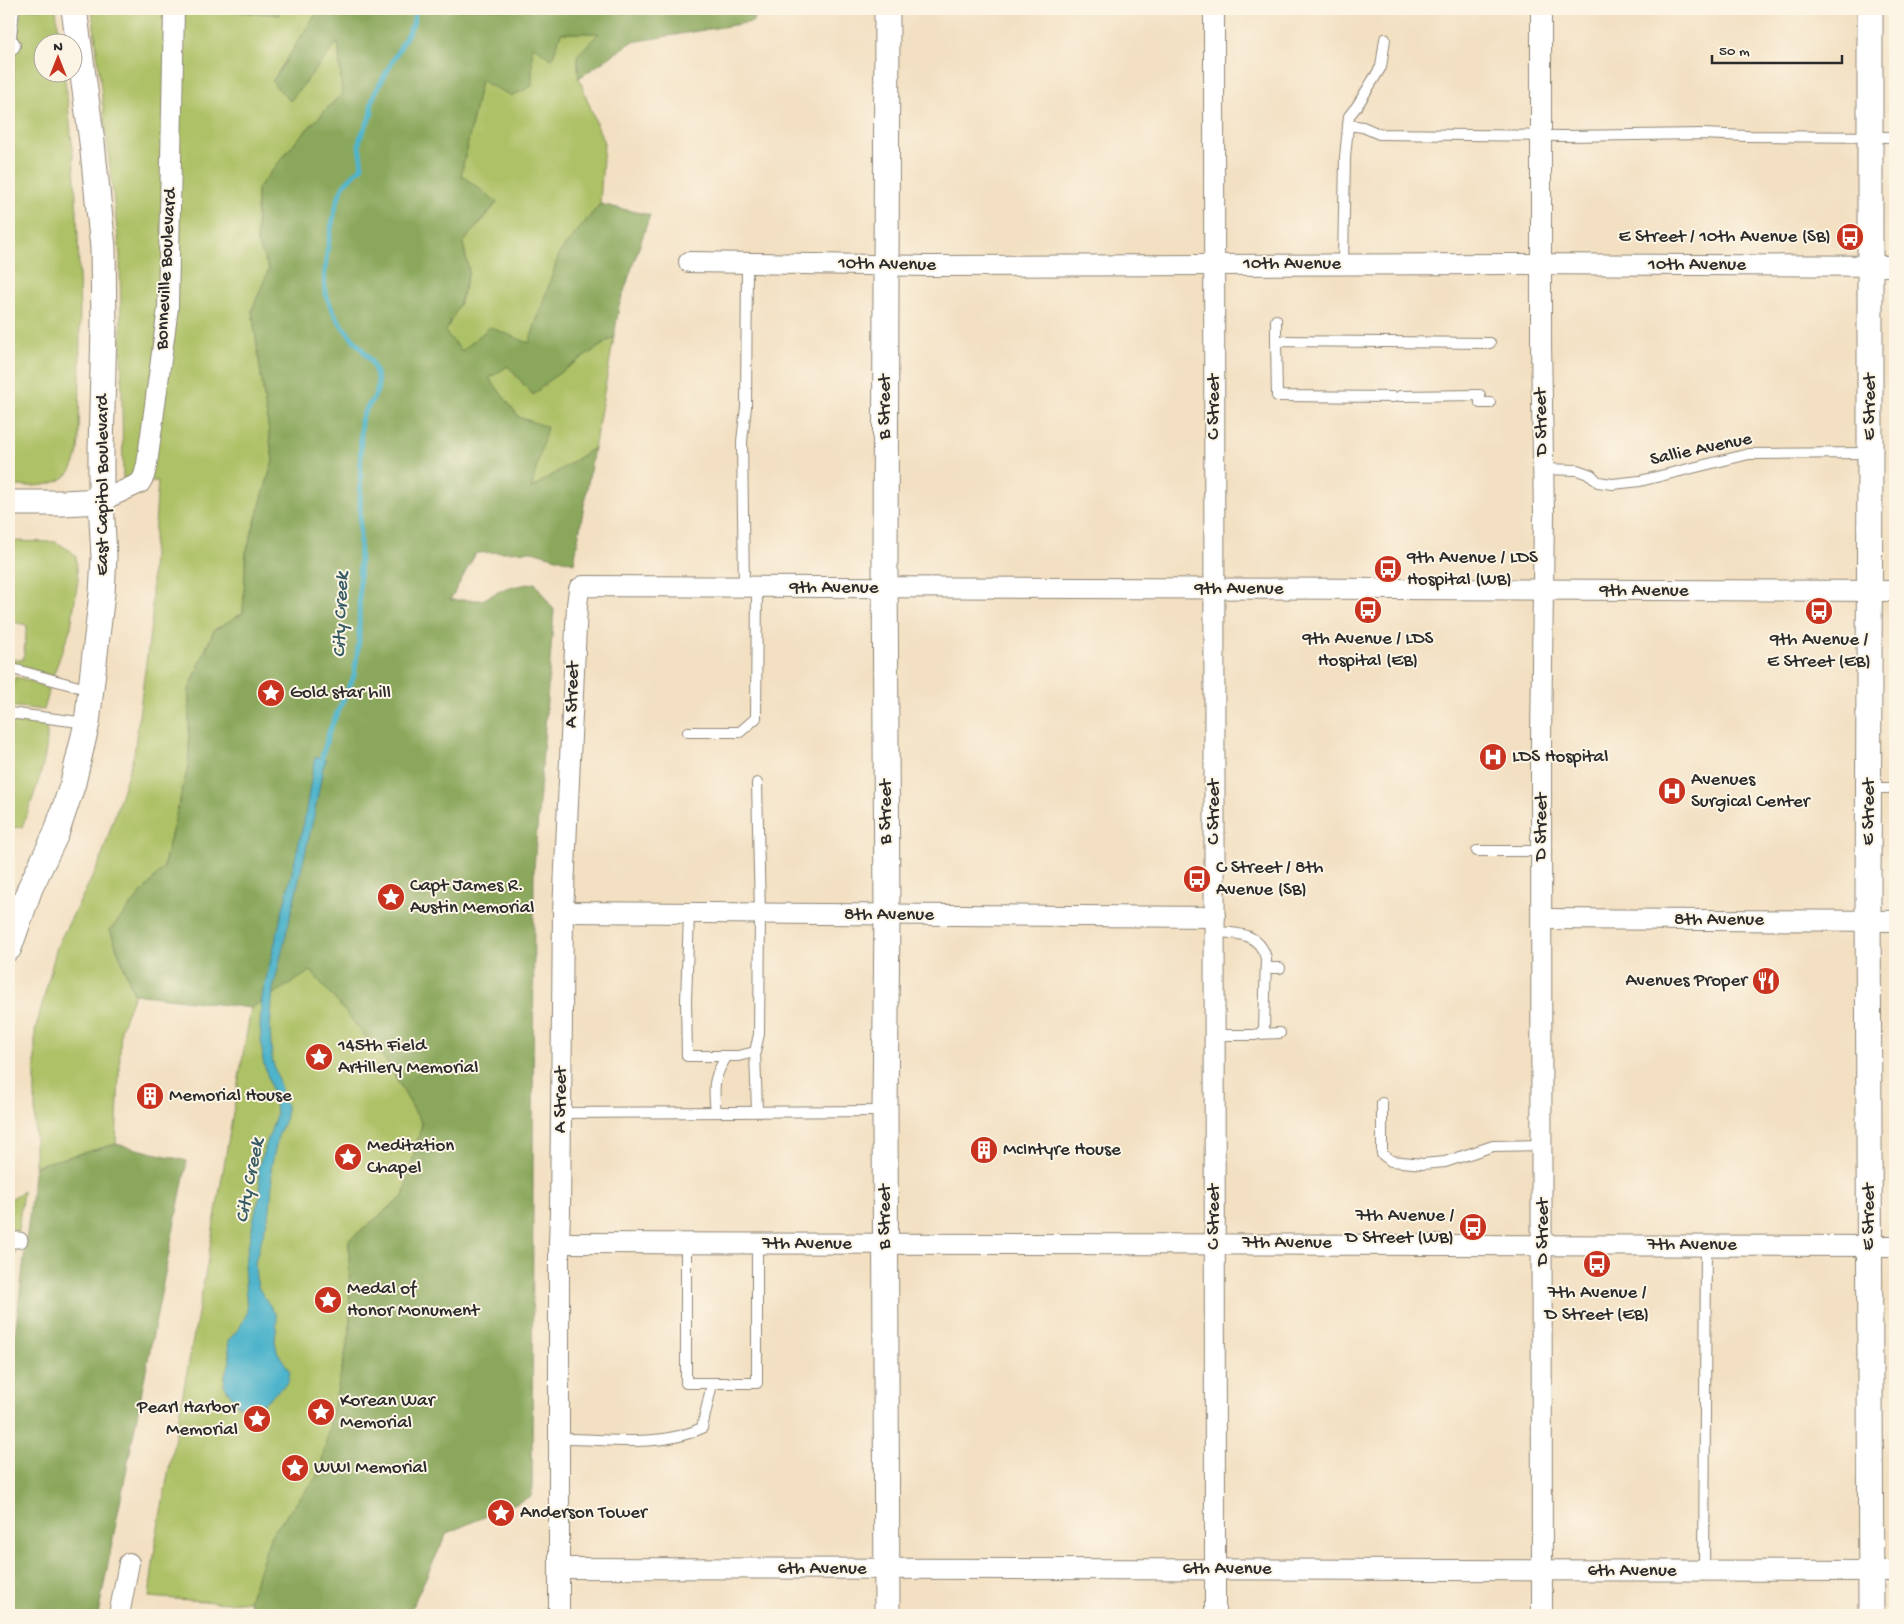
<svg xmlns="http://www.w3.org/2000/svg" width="1904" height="1624" viewBox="0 0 1904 1624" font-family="'Gochi Hand',sans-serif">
  <rect width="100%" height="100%" fill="#fcf5e5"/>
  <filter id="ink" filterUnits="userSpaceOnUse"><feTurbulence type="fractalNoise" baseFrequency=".02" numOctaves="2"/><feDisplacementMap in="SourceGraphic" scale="10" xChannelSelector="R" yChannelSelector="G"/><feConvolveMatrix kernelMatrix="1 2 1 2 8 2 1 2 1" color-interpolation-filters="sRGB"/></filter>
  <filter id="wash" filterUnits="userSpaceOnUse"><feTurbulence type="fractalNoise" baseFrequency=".0096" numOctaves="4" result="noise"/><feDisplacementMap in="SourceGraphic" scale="20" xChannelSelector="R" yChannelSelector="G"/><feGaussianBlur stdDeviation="1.12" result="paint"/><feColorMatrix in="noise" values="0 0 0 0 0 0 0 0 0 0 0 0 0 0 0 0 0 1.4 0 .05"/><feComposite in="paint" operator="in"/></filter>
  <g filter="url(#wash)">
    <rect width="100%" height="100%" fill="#f3e0c2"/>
    <g fill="#adc166" stroke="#6c7648">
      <path d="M21,9H56L60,42H42V72L64,73C81,194 81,318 79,441C78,447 78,454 76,460C67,490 33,486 9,486V82H13Z"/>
      <polygon points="92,9 240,9 240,12 279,14 280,9 319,9 272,82 290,101 338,41 342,93 297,140 257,190 257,242 269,269 252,310 273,461 246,553 243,613 214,630 189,689 189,763 163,868 110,930 134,994 121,1029 116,1144 35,1166 35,1032 57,946 100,862 134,754 152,617 152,570 158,481 123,482 120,255"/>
      <polygon points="561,33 599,33 577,56 579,78 604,143 600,204 560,252 529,344 462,351 445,332 459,305 469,272 463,243 497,203 461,175 481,80 532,44"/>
      <polygon points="614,337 594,448 530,489 519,417 489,378 508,366 533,395 552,378"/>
      <polygon points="9,541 56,542 71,551 76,557 78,579 71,627 53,676 13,664 10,662 12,659 23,660 27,625 17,623 9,618"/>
      <polygon points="15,677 28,680 48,689 48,696 44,710 9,706 9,696"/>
      <path d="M9,719L45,723C54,746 31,804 22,827L9,828V740L12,728L9,727Z"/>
      <polygon points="311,970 387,1062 422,1124 403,1197 349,1240 350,1332 319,1475 271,1535 249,1601 228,1603 149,1597 156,1538 206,1270 251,1008"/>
      <polygon points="23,1191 18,1231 10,1231 9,1200"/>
      <polygon points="9,1250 15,1250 12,1286 9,1281"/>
    </g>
    <g fill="#8aa75b" stroke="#5a6943">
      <polygon points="240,9 280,9 279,15 240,12"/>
      <polygon points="319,9 760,9 752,22 632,42 579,78 577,56 599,33 561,33 552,60 532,45 532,86 512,96 481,81 461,175 497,202 463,243 469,272 459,305 445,332 462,351 490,327 529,343 560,252 600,204 650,215 619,306 614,337 552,378 533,395 508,366 489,378 519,417 547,427 531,489 594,448 574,563 532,551 476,553 450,600 482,600 506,588 535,583 554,610 534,868 532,1496 447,1533 410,1611 410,1615 256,1615 249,1601 271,1535 319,1474 350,1332 349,1240 403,1197 422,1124 387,1062 311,971 251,1008 134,994 110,930 163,868 189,763 189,690 214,630 243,613 246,553 273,461 252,310 269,269 257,242 257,189 297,140 342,93 338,42 290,101 272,82"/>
      <polygon points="116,1144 187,1161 98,1615 9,1615 9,1362 16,1326 35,1166"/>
    </g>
    <polygon fill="#4db4cb" stroke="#3c707b" points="315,757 326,760 323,768 314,816 273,989 270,1030 272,1059 286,1106 286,1117 278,1136 271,1168 272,1183 270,1210 255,1262 256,1278 259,1289 276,1315 277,1321 275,1341 277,1351 290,1372 288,1382 257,1409 237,1405 224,1385 225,1374 230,1362 228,1341 240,1327 247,1313 244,1266 256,1208 261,1194 258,1168 276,1116 275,1101 263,1061 260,1025 262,996 304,822"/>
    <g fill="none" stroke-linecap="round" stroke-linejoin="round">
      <path stroke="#4db4cb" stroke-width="5" d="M320,764L330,729L354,676L359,640L361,421C362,418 363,414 365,411C370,402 378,395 378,384C376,358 357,346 343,327C335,316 328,303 325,290C322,271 334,201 344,185C349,178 357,173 362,166L359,146L360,138L372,113L371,106L374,95L413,24L416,9"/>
    </g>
  </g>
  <g filter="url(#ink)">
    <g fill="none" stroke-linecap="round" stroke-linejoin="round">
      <defs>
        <g id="service">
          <polyline points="10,45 14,9"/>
          <polyline points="1348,125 1363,127 1379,134 1565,136 1703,134 1746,136 1895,137"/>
          <polyline points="1343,264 1345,157 1349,116 1357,106 1381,67 1385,39"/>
          <polyline points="1276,320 1276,341"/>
          <polyline points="1400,396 1480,395 1480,403 1490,403"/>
          <polyline points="1394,397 1277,396 1276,341 1490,343"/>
          <polyline points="1543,469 1577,470 1591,475 1598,482 1613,484 1640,481 1749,454 1869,453"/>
          <polyline points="744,587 742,441 746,407 747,264"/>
          <polyline points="9,668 90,690"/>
          <polyline points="9,713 87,723"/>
          <polyline points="688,732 740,732 756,718 757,587"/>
          <polyline points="1869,788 1895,788"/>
          <polyline points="1477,851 1541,851"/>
          <polyline points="689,914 686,1000 687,1056 738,1056 755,1052"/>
          <path d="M1215,932C1236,933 1259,932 1266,958L1264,1029L1259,1034L1254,1035H1215"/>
          <polyline points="1266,968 1280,968"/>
          <polyline points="1259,1034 1280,1033"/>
          <polyline points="1382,1103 1382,1154 1391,1161 1423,1164 1445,1162 1493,1146 1542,1145"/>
          <polyline points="757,1111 755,1052 759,1034 760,914 757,783"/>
          <path d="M716,1112C713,1087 713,1077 727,1056"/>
          <polyline points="561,1113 885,1111"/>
          <polyline points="686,1243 686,1383 757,1383 757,1244"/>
          <path d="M558,1439C606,1438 658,1449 702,1428L712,1384"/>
          <polyline points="1704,1571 1706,1246"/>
        </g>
        <polyline id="pedestrian" points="9,1240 20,1240"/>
        <g id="minor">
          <polyline points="1214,9 1215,1615"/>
          <polyline points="1541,9 1541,344 1544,515 1541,738 1542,1615"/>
          <polyline points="9,45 10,45"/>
          <polyline points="689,262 927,266 1518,264 1895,266"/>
          <polyline points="101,501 140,483 144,476 147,464 168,308 174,9"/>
          <polyline points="563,912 1215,917"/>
          <polyline points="1542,919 1895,921"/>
          <polyline points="559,1243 1895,1246"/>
          <polyline points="559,1568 1895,1571"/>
          <polyline points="119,1615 129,1563"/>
          <polyline points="559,1615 559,1243 560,1212 563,912 577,605 579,589 583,586 1895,591"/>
        </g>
        <g id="tertiary">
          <polyline points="1870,9 1870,453 1868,897 1871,1615"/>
          <polyline points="9,503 63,503 101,501"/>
          <polyline points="9,948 30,888 56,834 73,783 87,723 102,593 104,557 101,501 101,450 104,326 103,248 92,142 74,9"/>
          <polyline points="887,1615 885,1111 887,915 885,564 887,9"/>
        </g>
      </defs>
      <use href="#service" stroke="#8f8676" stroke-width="12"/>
      <use href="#pedestrian" stroke="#8f8676" stroke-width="17"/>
      <use href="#minor" stroke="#8f8676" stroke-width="22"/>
      <use href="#tertiary" stroke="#8f8676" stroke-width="27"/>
      <use href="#service" stroke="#fff" stroke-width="10"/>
      <use href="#pedestrian" stroke="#fff" stroke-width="15"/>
      <use href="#minor" stroke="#fff" stroke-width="20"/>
      <use href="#tertiary" stroke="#fff" stroke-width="25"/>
    </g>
  </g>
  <defs>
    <symbol id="bus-disc" viewBox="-11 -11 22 22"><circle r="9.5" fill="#c8321e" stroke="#fcf5e5"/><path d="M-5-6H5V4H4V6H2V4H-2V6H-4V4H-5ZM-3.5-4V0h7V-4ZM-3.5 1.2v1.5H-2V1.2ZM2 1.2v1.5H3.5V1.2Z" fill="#fff"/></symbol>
    <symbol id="sight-disc" viewBox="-11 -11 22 22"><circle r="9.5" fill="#c8321e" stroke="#fcf5e5"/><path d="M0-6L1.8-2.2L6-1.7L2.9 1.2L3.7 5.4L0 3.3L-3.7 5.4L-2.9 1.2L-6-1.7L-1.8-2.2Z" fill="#fff"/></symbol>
    <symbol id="hospital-disc" viewBox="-11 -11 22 22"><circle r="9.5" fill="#c8321e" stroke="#fcf5e5"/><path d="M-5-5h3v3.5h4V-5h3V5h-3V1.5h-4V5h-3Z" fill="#fff"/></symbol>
    <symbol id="restaurant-disc" viewBox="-11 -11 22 22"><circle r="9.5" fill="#c8321e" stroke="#fcf5e5"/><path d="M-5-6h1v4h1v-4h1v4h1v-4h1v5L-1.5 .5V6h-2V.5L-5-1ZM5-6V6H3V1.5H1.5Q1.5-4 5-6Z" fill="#fff"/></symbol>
    <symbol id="building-disc" viewBox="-11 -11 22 22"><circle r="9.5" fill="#c8321e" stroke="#fcf5e5"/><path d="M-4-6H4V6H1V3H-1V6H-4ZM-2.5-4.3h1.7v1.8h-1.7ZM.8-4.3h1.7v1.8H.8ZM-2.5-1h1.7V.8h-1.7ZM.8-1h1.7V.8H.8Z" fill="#fff"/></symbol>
  </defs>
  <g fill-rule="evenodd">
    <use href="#bus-disc" x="1834" y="221" width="32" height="32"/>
    <use href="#bus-disc" x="1372" y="553" width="32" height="32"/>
    <use href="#bus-disc" x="1352" y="594" width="32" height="32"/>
    <use href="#bus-disc" x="1803" y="595" width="32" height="32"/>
    <use href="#sight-disc" x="255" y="677" width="32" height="32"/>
    <use href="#hospital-disc" x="1477" y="741" width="32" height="32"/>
    <use href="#hospital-disc" x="1656" y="775" width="32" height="32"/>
    <use href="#bus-disc" x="1181" y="863" width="32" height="32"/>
    <use href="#sight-disc" x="375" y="881" width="32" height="32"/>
    <use href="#restaurant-disc" x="1750" y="965" width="32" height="32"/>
    <use href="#sight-disc" x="303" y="1041" width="32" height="32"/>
    <use href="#building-disc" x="134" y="1080" width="32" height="32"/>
    <use href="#building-disc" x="968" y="1134" width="32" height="32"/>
    <use href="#sight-disc" x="332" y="1141" width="32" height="32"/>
    <use href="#bus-disc" x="1457" y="1211" width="32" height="32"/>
    <use href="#bus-disc" x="1581" y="1248" width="32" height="32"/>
    <use href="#sight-disc" x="312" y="1284" width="32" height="32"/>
    <use href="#sight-disc" x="305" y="1396" width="32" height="32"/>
    <use href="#sight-disc" x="241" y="1403" width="32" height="32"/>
    <use href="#sight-disc" x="279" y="1452" width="32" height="32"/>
    <use href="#sight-disc" x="485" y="1497" width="32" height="32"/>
  </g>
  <g text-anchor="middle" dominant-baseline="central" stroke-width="4" stroke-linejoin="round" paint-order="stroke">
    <g font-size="19" fill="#2b2b2b" stroke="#fcf5e5" text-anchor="start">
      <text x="1831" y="237" text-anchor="end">E Street / 10th Avenue (SB)</text>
      <text x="1407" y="558">9th Avenue / LDS<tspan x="1407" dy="22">Hospital (WB)</tspan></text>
      <text x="1368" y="639" text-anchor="middle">9th Avenue / LDS<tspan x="1368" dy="22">Hospital (EB)</tspan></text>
      <text x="1819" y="640" text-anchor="middle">9th Avenue /<tspan x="1819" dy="22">E Street (EB)</tspan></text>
      <text x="290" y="693">Gold star hill</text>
      <text x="1512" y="757">LDS Hospital</text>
      <text x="1691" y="780">Avenues<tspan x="1691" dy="22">Surgical Center</tspan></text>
      <text x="1216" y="868">C Street / 8th<tspan x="1216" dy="22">Avenue (SB)</tspan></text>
      <text x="410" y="886">Capt James R.<tspan x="410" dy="22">Austin Memorial</tspan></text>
      <text x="1747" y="981" text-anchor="end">Avenues Proper</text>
      <text x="338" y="1046">145th Field<tspan x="338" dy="22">Artillery Memorial</tspan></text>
      <text x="169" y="1096">Memorial House</text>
      <text x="367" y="1146">Meditation<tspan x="367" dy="22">Chapel</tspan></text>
      <text x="1003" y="1150">McIntyre House</text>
      <text x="1454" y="1216" text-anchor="end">7th Avenue /<tspan x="1454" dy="22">D Street (WB)</tspan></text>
      <text x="347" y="1289">Medal of<tspan x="347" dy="22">Honor Monument</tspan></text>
      <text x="1597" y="1293" text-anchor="middle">7th Avenue /<tspan x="1597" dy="22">D Street (EB)</tspan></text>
      <text x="340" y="1401">Korean War<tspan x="340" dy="22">Memorial</tspan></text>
      <text x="238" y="1408" text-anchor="end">Pearl Harbor<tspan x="238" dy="22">Memorial</tspan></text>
      <text x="314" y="1468">WWI Memorial</text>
      <text x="520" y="1513">Anderson Tower</text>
    </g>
    <g font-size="19" fill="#2b2b2b" stroke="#fcf5e5">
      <text x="1292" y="264">10th Avenue</text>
      <text transform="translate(887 265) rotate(1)">10th Avenue</text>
      <text x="1697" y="265">10th Avenue</text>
      <text transform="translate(167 269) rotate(-87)">Bonneville Boulevard</text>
      <text transform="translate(885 407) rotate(-90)">B Street</text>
      <text transform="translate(1214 407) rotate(-90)">C Street</text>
      <text transform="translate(1870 407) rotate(-90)">E Street</text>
      <text transform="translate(1542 422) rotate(-91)">D Street</text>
      <text transform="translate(1701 450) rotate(-12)">Sallie Avenue</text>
      <text transform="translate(103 485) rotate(-90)">East Capitol Boulevard</text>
      <text x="834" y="588">9th Avenue</text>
      <text x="1239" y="589">9th Avenue</text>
      <text x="1644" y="591">9th Avenue</text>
      <text transform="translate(573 695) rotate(-88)">A Street</text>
      <text transform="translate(886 812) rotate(-90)">B Street</text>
      <text transform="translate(1214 812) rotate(-90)">C Street</text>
      <text transform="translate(1869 812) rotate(-90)">E Street</text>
      <text transform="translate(1542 827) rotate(-89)">D Street</text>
      <text x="889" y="915">8th Avenue</text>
      <text x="1719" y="920">8th Avenue</text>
      <text transform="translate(561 1100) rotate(-90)">A Street</text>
      <text transform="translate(885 1217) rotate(-90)">B Street</text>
      <text transform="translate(1214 1217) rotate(-90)">C Street</text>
      <text transform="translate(1869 1217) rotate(-90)">E Street</text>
      <text transform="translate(1543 1232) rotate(-90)">D Street</text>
      <text x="1287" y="1243">7th Avenue</text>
      <text x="807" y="1244">7th Avenue</text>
      <text x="1692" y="1245">7th Avenue</text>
      <text x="822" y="1569">6th Avenue</text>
      <text x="1227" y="1569">6th Avenue</text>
      <text x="1632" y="1571">6th Avenue</text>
    </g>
    <g font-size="20" font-style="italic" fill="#375b63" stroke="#fcf5e5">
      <text transform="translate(342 615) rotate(-88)">City Creek</text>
      <text transform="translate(251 1181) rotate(-79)">City Creek</text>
    </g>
  </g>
  <rect width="1904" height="1624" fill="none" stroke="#fcf5e5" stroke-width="30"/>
  <g transform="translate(58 58)"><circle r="24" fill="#fcf5e5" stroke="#a8a49b"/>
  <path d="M0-4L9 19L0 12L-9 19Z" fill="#c8321e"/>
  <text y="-8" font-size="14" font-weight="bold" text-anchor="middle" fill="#2b2b2b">N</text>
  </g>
  <path d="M1712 55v8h130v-8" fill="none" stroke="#2b2b2b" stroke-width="2.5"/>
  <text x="1719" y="55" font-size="15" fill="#2b2b2b" stroke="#fcf5e5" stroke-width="4" paint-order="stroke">50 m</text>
</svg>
